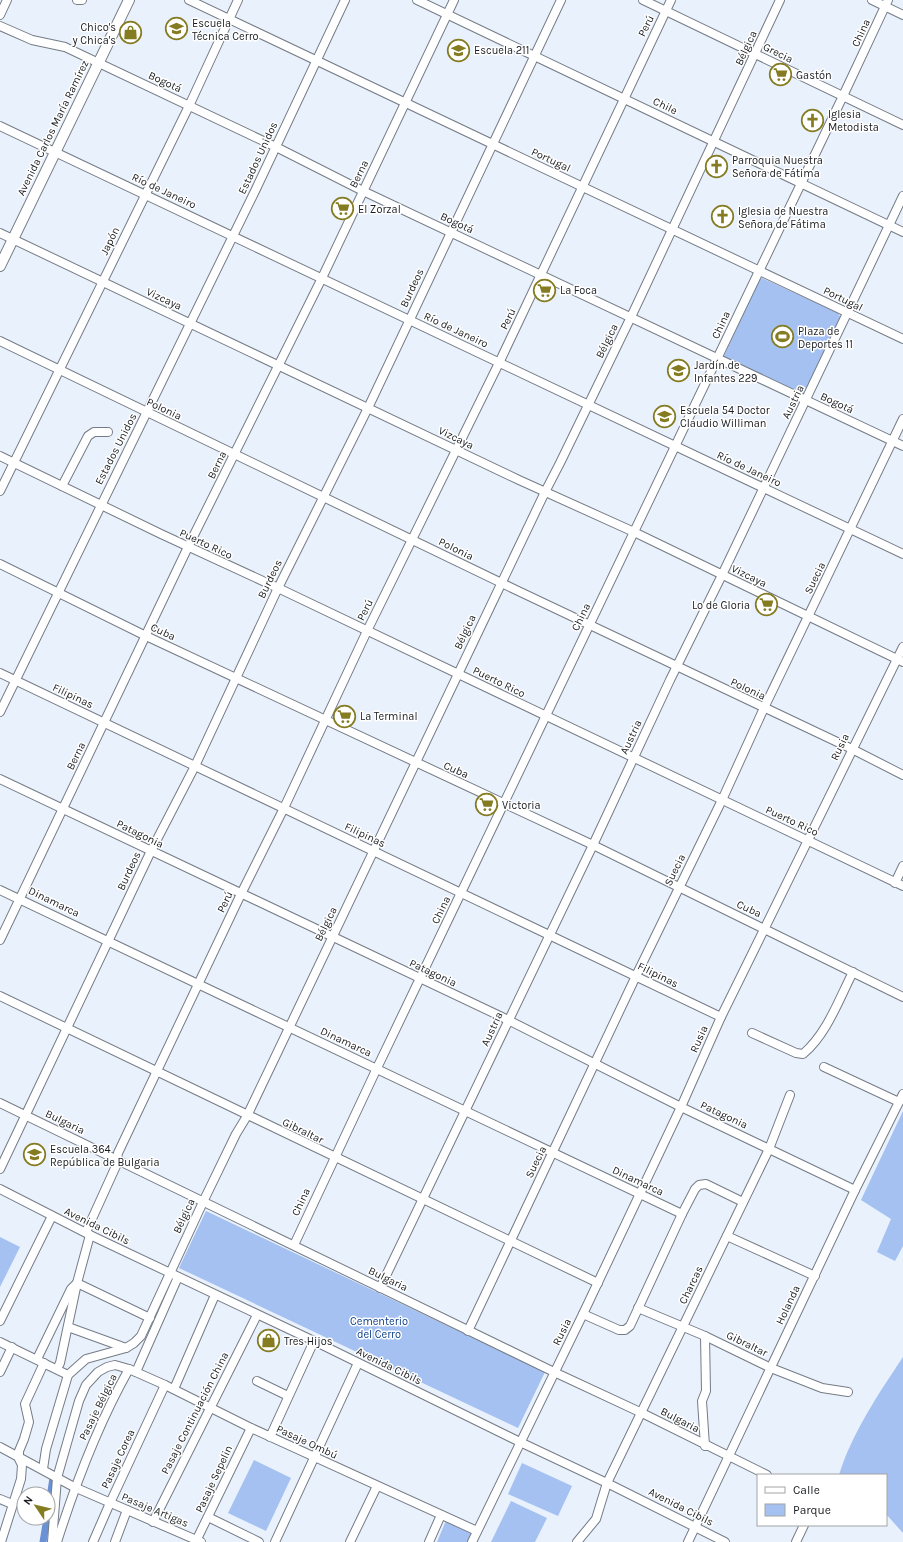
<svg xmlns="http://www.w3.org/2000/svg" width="903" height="1542" viewBox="0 0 903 1542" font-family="Karla,sans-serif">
  <rect width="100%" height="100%" fill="#e9f1fc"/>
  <g fill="#a4c1f2">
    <polygon points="762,278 838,313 841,318 805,393 802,394 724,358 724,356 759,280"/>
    <polygon points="903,1111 903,1246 895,1261 877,1252 891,1219 861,1200"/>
    <polygon points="206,1211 545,1372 518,1428 179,1268"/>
    <polygon points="0,1237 20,1247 0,1287"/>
    <path d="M903,1357V1533L886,1514V1475H839C852,1433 879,1393 903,1357Z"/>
    <polygon points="254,1460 291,1478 266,1531 228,1513"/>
    <polygon points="522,1463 572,1486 558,1516 508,1494"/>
    <polygon points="511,1501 547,1518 535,1542 491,1542"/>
    <polygon points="447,1518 475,1530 469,1542 437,1542"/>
  </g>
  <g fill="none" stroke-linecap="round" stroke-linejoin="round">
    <g stroke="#6991d3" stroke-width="7">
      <polyline points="48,1510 53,1478"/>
      <polyline points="43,1542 47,1518"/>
    </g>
    <defs>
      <g id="minor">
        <polyline points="77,0 82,0"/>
        <polyline points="189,0 903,339"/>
        <polyline points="417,0 903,232"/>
        <polyline points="643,0 903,125"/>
        <polyline points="872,0 903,15"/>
        <polyline points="0,15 7,0"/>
        <polyline points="0,26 32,40 65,47 276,147 363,191 903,446"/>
        <polyline points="0,126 903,554"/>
        <polyline points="0,233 519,480 634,532 903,662"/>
        <polyline points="0,341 514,589 852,749 903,775"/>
        <polyline points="0,456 161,534 278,588 903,886"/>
        <polyline points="62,486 88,436 94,432 108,432"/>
        <polyline points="0,491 189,106 238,0"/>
        <polyline points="0,564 146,636 593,845 903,997"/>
        <polyline points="0,673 721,1017"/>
        <polyline points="0,712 256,189 345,0"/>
        <polyline points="0,779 500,1016 681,1107 855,1190"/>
        <polyline points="895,883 903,866"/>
        <polyline points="0,890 682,1214"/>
        <polyline points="0,940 188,547 322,278 454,0"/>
        <polyline points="0,996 598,1283"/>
        <path d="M752,1033L796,1053L803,1054C827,1034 839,999 853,972"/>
        <polyline points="824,1067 899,1102"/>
        <polyline points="0,1103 554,1372 642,1413 767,1475"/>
        <polyline points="0,1169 151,851 195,766 278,588 368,408 561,0"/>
        <polyline points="0,1189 90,1235 314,1341 520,1442 607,1483 725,1542"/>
        <polyline points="86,1232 116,1166 118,1153 241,894 284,808 367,631 499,363 671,0"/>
        <polyline points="727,1236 815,1276"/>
        <polyline points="294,1245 377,1068 843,96 888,0"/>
        <polyline points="380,1288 593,845 670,680 722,575 903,196"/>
        <polyline points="638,1308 705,1336 771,1368 822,1388 848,1392"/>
        <polyline points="583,1314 619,1330 625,1330 630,1326 682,1214 695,1189 699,1185 706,1184 743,1202"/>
        <polyline points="0,1321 52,1216"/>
        <polyline points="68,1327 126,1348"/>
        <polyline points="468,1331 636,976 722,800 764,708 903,419"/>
        <polyline points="705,1336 706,1391 702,1401 705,1446"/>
        <polyline points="0,1342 68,1375"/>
        <polyline points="37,1359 71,1289 77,1283 150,1318"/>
        <polyline points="57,1369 60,1363 77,1283 90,1235"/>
        <polyline points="0,1372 12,1347"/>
        <polyline points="136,1372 178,1277"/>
        <polyline points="257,1381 288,1396"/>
        <polyline points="174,1389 215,1295"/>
        <polyline points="270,1437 314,1341"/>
        <polyline points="0,1447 74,1487 201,1542"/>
        <path d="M43,1469L46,1449L68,1375L86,1359L126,1348L134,1343L141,1336L203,1202L236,1134L247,1116C346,908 445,700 545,492L560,463L631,317L780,0"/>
        <polyline points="0,1499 12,1504"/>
        <polyline points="208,1517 259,1542"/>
        <polyline points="153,1522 257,1315"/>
        <polyline points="197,1539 251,1428"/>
        <polyline points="1,1542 21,1479 22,1465 19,1459 19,1451 24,1439 29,1422 25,1404 44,1363"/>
        <polyline points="52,1542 57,1478 79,1401 86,1385 98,1372 107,1367 115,1365 129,1369 165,1385 251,1428 477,1531"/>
        <path d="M57,1542C76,1482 98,1424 129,1369"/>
        <polyline points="93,1542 110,1503 165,1385"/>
        <polyline points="115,1542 127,1510"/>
        <polyline points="275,1542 358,1363"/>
        <polyline points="350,1542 377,1486"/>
        <polyline points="429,1542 441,1515"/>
        <polyline points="472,1542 583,1314 681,1107 721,1017 903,647"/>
        <polyline points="577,1542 596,1519 607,1483 769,1149 790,1095"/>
        <polyline points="688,1542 855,1190 903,1094"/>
        <polyline points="796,1542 804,1525"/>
      </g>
      <polyline id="major" points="0,266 129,0"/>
    </defs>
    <use href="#minor" stroke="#757c86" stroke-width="10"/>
    <use href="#major" stroke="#757c86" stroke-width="12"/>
    <use href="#minor" stroke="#fff" stroke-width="8"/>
    <use href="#major" stroke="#fff" stroke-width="10"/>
  </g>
  <defs>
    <symbol id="school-ring" viewBox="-11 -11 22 22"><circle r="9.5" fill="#fff" stroke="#857c22" stroke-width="1.5"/><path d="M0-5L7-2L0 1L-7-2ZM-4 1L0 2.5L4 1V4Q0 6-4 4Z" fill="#857c22"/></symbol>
    <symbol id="shop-ring" viewBox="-11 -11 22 22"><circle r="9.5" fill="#fff" stroke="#857c22" stroke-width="1.5"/><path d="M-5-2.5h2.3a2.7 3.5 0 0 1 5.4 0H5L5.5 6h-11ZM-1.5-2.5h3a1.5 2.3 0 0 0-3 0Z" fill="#857c22"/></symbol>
    <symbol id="supermarket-ring" viewBox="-11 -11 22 22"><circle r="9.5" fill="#fff" stroke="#857c22" stroke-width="1.5"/><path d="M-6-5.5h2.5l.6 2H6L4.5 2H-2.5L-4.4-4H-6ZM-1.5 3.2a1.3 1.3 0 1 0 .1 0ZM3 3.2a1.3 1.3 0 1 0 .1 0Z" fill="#857c22"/></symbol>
    <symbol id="church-ring" viewBox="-11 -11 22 22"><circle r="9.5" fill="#fff" stroke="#857c22" stroke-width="1.5"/><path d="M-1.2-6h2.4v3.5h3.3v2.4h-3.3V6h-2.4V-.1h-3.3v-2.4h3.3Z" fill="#857c22"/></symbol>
    <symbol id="stadium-ring" viewBox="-11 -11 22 22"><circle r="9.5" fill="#fff" stroke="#857c22" stroke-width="1.5"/><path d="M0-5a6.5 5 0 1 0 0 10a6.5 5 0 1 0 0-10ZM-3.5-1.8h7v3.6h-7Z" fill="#857c22"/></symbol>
  </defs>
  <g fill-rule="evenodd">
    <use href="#school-ring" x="164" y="16" width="25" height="25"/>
    <use href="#shop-ring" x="118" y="20" width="25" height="25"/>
    <use href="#school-ring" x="446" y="38" width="25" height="25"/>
    <use href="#supermarket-ring" x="768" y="62" width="25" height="25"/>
    <use href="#church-ring" x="800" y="108" width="25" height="25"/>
    <use href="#church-ring" x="704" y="154" width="25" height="25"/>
    <use href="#supermarket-ring" x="330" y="196" width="25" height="25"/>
    <use href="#church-ring" x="710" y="204" width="25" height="25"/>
    <use href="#supermarket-ring" x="532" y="278" width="25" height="25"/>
    <use href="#stadium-ring" x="770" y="324" width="25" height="25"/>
    <use href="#school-ring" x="666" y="358" width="25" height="25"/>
    <use href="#school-ring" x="652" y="404" width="25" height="25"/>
    <use href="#supermarket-ring" x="754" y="592" width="25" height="25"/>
    <use href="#supermarket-ring" x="332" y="704" width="25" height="25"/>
    <use href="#supermarket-ring" x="474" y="792" width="25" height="25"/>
    <use href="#school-ring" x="22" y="1142" width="25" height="25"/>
    <use href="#shop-ring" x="256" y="1328" width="25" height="25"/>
  </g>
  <g text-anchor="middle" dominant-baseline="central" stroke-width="3" stroke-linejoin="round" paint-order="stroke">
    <g font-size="11" fill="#191b1f" stroke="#fff" text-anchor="start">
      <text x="192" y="23">Escuela<tspan x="192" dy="13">Técnica Cerro</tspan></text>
      <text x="116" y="27" text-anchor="end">Chico's<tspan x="116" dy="13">y Chica's</tspan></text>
      <text x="474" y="50">Escuela 211</text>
      <text x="796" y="75">Gastón</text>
      <text x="828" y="114">Iglesia<tspan x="828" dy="13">Metodista</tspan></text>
      <text x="732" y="160">Parroquia Nuestra<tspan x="732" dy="13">Señora de Fátima</tspan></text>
      <text x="358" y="209">El Zorzal</text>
      <text x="738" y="211">Iglesia de Nuestra<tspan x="738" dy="13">Señora de Fátima</tspan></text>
      <text x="560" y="290">La Foca</text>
      <text x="798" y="331">Plaza de<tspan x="798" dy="13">Deportes 11</tspan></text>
      <text x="694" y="365">Jardín de<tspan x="694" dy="13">Infantes 229</tspan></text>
      <text x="680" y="410">Escuela 54 Doctor<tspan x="680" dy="13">Claudio Williman</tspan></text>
      <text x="750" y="605" text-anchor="end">Lo de Gloria</text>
      <text x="360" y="716">La Terminal</text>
      <text x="502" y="805">Victoria</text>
      <text x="50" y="1149">Escuela 364<tspan x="50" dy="13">República de Bulgaria</tspan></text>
      <text x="284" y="1341">Tres Hijos</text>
    </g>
    <g font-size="11" fill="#191b1f" stroke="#fff">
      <text transform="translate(646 26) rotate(-64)">Perú</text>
      <text transform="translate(861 33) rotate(-65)">China</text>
      <text transform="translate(746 48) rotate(-65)">Bélgica</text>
      <text transform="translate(778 53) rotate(26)">Grecia</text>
      <text transform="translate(165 82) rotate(25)">Bogotá</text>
      <text transform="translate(665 106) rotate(25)">Chile</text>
      <text transform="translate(53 128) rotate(-64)">Avenida Carlos María Ramírez</text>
      <text transform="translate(258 158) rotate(-65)">Estados Unidos</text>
      <text transform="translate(551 160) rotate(25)">Portugal</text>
      <text transform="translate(359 174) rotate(-64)">Berna</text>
      <text transform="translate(164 191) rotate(25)">Río de Janeiro</text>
      <text transform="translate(457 223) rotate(25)">Bogotá</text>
      <text transform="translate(110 241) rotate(-64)">Japón</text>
      <text transform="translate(412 288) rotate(-65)">Burdeos</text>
      <text transform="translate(164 299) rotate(25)">Vizcaya</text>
      <text transform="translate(843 299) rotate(26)">Portugal</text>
      <text transform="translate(508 319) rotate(-65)">Perú</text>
      <text transform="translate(721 325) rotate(-65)">China</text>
      <text transform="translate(456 330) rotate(25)">Río de Janeiro</text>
      <text transform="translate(607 341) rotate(-64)">Bélgica</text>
      <text transform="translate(793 402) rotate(-64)">Austria</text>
      <text transform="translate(837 403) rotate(25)">Bogotá</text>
      <text transform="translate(164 409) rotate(25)">Polonia</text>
      <text transform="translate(456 438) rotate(26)">Vizcaya</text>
      <text transform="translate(116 449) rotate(-63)">Estados Unidos</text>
      <text transform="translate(217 465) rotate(-64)">Berna</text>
      <text transform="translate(749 469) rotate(25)">Río de Janeiro</text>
      <text transform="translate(206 544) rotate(25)">Puerto Rico</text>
      <text transform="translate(456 549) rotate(26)">Polonia</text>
      <text transform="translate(749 576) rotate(26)">Vizcaya</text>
      <text transform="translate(815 578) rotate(-64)">Suecia</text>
      <text transform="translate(270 579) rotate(-64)">Burdeos</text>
      <text transform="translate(365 610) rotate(-64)">Perú</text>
      <text transform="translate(581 617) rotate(-64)">China</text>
      <text transform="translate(163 632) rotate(25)">Cuba</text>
      <text transform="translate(465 632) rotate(-65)">Bélgica</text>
      <text transform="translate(499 682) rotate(26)">Puerto Rico</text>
      <text transform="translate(748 689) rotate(25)">Polonia</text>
      <text transform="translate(73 696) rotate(25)">Filipinas</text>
      <text transform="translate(631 737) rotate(-65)">Austria</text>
      <text transform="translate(840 747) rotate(-64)">Rusia</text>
      <text transform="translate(76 756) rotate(-64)">Berna</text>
      <text transform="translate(456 770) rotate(24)">Cuba</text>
      <text transform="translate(792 821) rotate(25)">Puerto Rico</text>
      <text transform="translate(140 834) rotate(26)">Patagonia</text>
      <text transform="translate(365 835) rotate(25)">Filipinas</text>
      <text transform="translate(675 870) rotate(-64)">Suecia</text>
      <text transform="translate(129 871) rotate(-65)">Burdeos</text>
      <text transform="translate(54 902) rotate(26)">Dinamarca</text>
      <text transform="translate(225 902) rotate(-65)">Perú</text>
      <text transform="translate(749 909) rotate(25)">Cuba</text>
      <text transform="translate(441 910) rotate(-64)">China</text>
      <text transform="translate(326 924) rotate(-64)">Bélgica</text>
      <text transform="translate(433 973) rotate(25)">Patagonia</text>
      <text transform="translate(658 975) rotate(26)">Filipinas</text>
      <text transform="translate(492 1029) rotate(-65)">Austria</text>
      <text transform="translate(699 1039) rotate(-66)">Rusia</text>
      <text transform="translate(346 1042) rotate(25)">Dinamarca</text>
      <text transform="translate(724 1115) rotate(25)">Patagonia</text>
      <text transform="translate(65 1122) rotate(26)">Bulgaria</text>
      <text transform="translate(303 1131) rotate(26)">Gibraltar</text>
      <text transform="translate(536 1162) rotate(-64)">Suecia</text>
      <text transform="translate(638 1181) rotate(25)">Dinamarca</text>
      <text transform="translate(301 1202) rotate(-65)">China</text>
      <text transform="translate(184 1216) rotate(-65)">Bélgica</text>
      <text transform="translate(97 1226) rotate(26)">Avenida Cibils</text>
      <text transform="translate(388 1279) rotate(26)">Bulgaria</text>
      <text transform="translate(691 1285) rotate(-64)">Charcas</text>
      <text transform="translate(788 1305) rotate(-65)">Holanda</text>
      <text transform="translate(562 1332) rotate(-63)">Rusia</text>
      <text transform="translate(747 1344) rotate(26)">Gibraltar</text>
      <text transform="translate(389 1366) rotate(26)">Avenida Cibils</text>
      <text transform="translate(98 1407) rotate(-64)">Pasaje Bélgica</text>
      <text transform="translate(195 1413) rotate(-63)">Pasaje Continuación China</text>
      <text transform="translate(680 1420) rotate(27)">Bulgaria</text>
      <text transform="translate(307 1442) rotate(25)">Pasaje Ombú</text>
      <text transform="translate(118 1459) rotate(-65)">Pasaje Corea</text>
      <text transform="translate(214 1479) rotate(-65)">Pasaje Sepelin</text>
      <text transform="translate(681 1507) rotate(27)">Avenida Cibils</text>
      <text transform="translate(155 1510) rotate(23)">Pasaje Artigas</text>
    </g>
    <g font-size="11" fill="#0b3d8a" stroke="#fff">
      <text x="379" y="1321">Cementerio<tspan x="379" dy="13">del Cerro</tspan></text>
    </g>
  </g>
  <rect x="757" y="1474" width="130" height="52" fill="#ffffff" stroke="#a3a4a5"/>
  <rect x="765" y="1487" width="20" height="6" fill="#ffffff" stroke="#a3a4a5"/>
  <text x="793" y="1494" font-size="12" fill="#191b1f">Calle</text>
  <rect x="765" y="1504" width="20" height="12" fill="#a4c1f2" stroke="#a3a4a5"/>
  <text x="793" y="1514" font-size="12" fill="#191b1f">Parque</text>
  <g transform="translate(36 1506) rotate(305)"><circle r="19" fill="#ffffff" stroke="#a3a4a5"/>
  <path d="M0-3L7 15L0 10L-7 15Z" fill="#857c22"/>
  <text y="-6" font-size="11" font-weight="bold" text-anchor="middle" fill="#191b1f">N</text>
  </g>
</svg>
